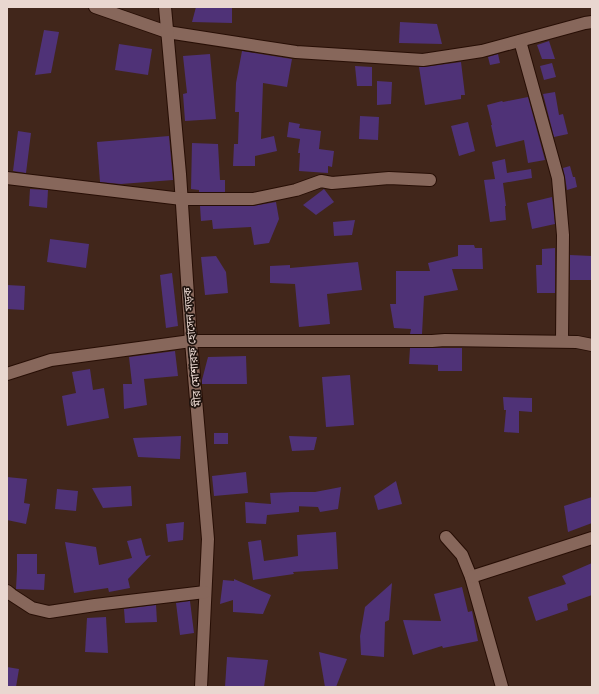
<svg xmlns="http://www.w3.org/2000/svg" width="599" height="694" viewBox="0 0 599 694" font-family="Jost,'Noto Sans Bengali',sans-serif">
  <rect width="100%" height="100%" fill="#41261b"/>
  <g fill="#4f3277">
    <polygon points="196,7 232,7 232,23 192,22"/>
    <polygon points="400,22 437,24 442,44 399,43"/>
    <polygon points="44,30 59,32 51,73 35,75"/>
    <polygon points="549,41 555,59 542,59 537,45"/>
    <polygon points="119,44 152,49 148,75 115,70"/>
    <polygon points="242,51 292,59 287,87 263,83 261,139 274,136 277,151 255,156 255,166 233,166 234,144 238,144 239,112 235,112 236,83"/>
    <polygon points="210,54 216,119 185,121 183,94 187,93 183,56"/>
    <polygon points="498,54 500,63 490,65 488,57"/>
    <polygon points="461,62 465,95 461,95 461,99 425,105 419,67 424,67"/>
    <polygon points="552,63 556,77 544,80 540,66"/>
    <polygon points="355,66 372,67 372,86 357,86"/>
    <polygon points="377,81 392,82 391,104 377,105"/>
    <polygon points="555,92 559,115 563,114 568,134 554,137 543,94"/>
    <polygon points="528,97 545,160 528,163 524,140 496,147 491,125 492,125 487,105 502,101 503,102"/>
    <polygon points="360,116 379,117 378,140 359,139"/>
    <polygon points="289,122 300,124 299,128 321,131 319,149 334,151 332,167 328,166 328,173 299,171 300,153 298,153 300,139 287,137"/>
    <polygon points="468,122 475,151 459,156 451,126"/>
    <polygon points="18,131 31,133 26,173 13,171"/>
    <polygon points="169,136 173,180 121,184 100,182 97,142"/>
    <polygon points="192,143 218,144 220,180 225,180 225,192 199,192 199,190 191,189"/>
    <polygon points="505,159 507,173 531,169 532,178 503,183 506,206 505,206 506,220 490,222 484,180 495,179 492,162"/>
    <polygon points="570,166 573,177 575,177 577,187 567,190 565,177 563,168"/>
    <polygon points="30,189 48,190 47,208 29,206"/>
    <polygon points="324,189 334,202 316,215 303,205"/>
    <polygon points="552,197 555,224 532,229 527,203"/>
    <polygon points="276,202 279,219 269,243 254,245 251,227 213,229 212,220 201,221 200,206 253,206"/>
    <polygon points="355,220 352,235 334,236 333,222"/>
    <polygon points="50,239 89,244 86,268 47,262"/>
    <polygon points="458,245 474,245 475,248 482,248 483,269 452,269 458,290 424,296 422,334 410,334 411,329 394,328 390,304 396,304 396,271 430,271 428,263 458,256"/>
    <polygon points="555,248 555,293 537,293 536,265 542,265 542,249"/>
    <polygon points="570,255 592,256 592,280 570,280"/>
    <polygon points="216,256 226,272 228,293 205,295 201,257"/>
    <polygon points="358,262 362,290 327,294 330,324 299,327 295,284 270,283 270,266 290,265 290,268"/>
    <polygon points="172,273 178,326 166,328 160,275"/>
    <polygon points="7,285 25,286 24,310 7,309"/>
    <polygon points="410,348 462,348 462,371 438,371 438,365 409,364"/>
    <polygon points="175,351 178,376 144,379 147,405 124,409 123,384 132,384 129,357"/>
    <polygon points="246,356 247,384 202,384 202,380 208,357"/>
    <polygon points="90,369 93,390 104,388 109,418 67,426 62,396 76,393 72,372"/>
    <polygon points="350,375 354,425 326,427 322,377"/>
    <polygon points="503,397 532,398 532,412 519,411 519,433 504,432 506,410 504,410"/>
    <rect x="214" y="433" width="14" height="11"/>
    <polygon points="181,436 180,459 138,457 133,438"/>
    <polygon points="289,436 317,437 314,450 292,451"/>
    <polygon points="246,472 248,493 214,496 212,476"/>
    <polygon points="7,477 27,479 24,503 30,504 26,524 7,520"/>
    <polygon points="396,481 402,504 378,510 374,496"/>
    <polygon points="131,486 132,506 103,508 92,488"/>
    <polygon points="341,487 338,509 320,512 318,507 293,506 299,506 299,512 267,515 266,524 246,523 245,502 271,504 270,493 291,492 315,492"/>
    <polygon points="57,489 78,491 76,511 55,509"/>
    <polygon points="592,497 592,523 568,532 564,506"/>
    <polygon points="184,522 183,540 168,542 166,524"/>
    <polygon points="336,532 338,569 293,572 294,574 253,580 248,542 261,540 264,561 298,556 297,535"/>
    <polygon points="141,538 146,556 151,555 128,579 130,588 109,592 108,588 74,593 65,542 96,547 99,565 132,558 127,541"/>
    <polygon points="17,554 37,554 37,574 45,574 44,590 16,589 17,570"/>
    <polygon points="592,563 592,595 567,604 568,610 536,621 528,597 566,584 562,576"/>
    <polygon points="234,579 271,595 263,614 233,612 233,600 220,604 223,580 234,581"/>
    <polygon points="392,583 389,620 385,622 384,657 361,655 360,636 365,607"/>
    <polygon points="462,587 468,612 472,611 478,641 443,648 442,646 413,655 403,620 441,621 434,594"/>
    <polygon points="190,601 194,633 180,635 176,603"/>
    <polygon points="156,605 157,622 125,623 124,609"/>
    <polygon points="106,617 108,653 85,652 87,618"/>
    <polygon points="319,652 347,659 336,687 325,687"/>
    <polygon points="227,657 268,660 264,687 225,687"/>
    <polygon points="7,667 19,669 16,687 7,687"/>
  </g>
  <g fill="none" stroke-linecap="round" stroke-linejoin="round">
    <defs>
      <g id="minor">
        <polyline points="95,7 167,32 296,52 423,60 482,51 585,23 592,22"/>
        <polyline points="165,7 180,174 191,341 208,539 201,687"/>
        <polyline points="520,41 558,178 563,235 562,341"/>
        <polyline points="7,178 182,199 253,199 296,190 321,181 332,183 389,178 430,180"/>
        <polyline points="7,374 51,360 191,341 432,341 445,340 577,342 592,345"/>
        <polyline points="446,537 462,555 471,577 502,687"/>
        <polyline points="471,577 592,538"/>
        <polyline points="7,591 12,595 32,608 49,612 95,605 205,592"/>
      </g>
    </defs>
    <use href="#minor" stroke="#270e05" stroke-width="14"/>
    <use href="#minor" stroke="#87675b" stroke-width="12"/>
  </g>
  <g text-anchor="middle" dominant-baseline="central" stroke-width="3.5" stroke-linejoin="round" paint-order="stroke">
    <g font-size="11" fill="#e9d7d0" stroke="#1f130e">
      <text transform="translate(192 347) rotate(-95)">মীর মোশারফ হোসেন সড়ক</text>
    </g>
  </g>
  <rect width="599" height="694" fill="none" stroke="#e9d7d0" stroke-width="16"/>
</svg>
